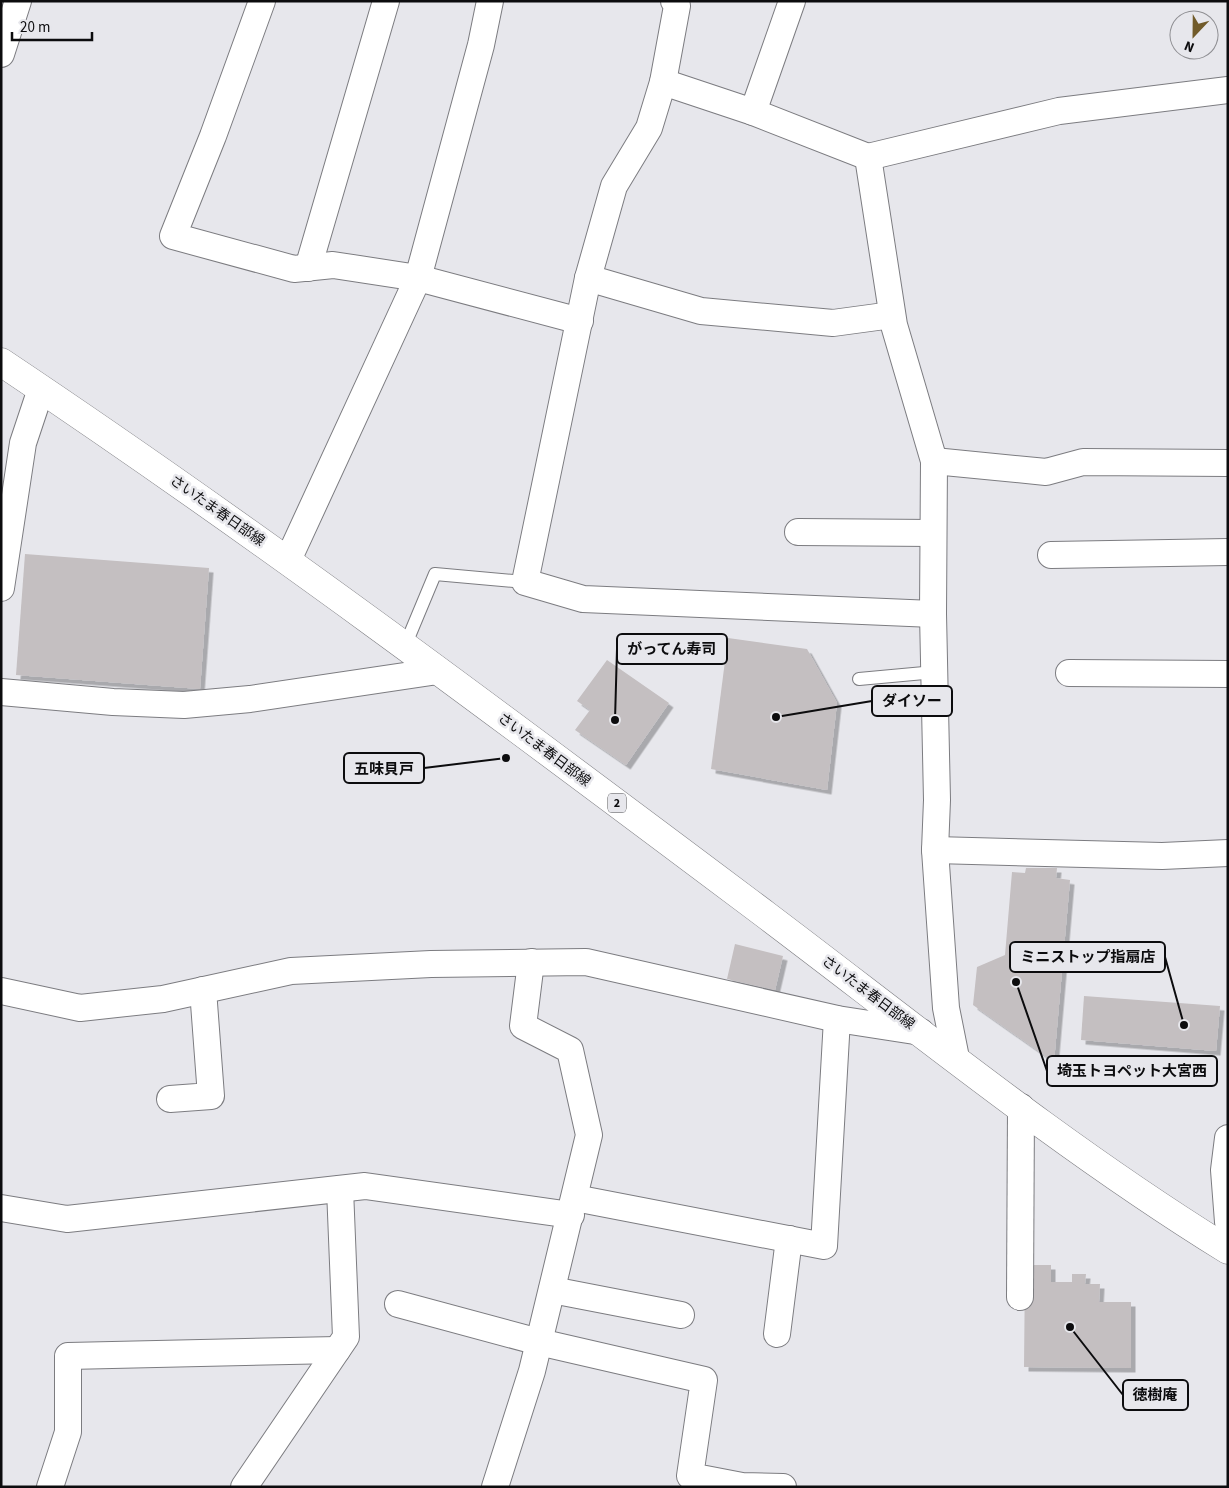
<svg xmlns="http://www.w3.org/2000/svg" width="1229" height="1488" viewBox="0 0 1229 1488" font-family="'Source Sans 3','Noto Sans JP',sans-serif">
  <defs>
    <filter id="shadow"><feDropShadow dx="4.5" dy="4.5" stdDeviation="0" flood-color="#0004"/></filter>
  </defs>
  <rect width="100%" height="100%" fill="#e7e7ec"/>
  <g fill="#c4bfc1" filter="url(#shadow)">
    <polygon points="25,554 209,568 200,689 16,675"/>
    <polygon points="728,638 807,649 837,703 827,790 711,769"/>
    <polygon points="607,660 669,703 626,765 575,730 590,710 577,701"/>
    <polygon points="1026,868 1057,868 1056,878 1070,880 1054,1062 973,1005 977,967 1005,955 1012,872 1025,873"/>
    <polygon points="735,944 783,956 775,990 727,979"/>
    <polygon points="1084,996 1220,1006 1216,1051 1081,1040"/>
    <polygon points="1025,1265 1051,1265 1051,1282 1072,1282 1072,1274 1086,1274 1085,1284 1100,1284 1099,1302 1131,1302 1131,1368 1024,1367"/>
  </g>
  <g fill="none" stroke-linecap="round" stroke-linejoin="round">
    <defs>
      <g id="lane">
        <polyline points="405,646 435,574 525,582"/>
        <polyline points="859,679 935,672"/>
      </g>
      <g id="street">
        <polyline points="262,1 213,136 173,236 294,269 333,265 418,278 580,321"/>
        <polyline points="674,1 677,6 663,82 649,128 614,186 588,278 525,582 583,599 933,614"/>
        <polyline points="1,54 18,1"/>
        <polyline points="663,82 753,112 868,157"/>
        <polyline points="753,112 792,1"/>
        <polyline points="308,268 386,1"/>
        <polyline points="588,278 701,311 833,323 892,315"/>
        <polyline points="934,461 1046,472 1083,462 1228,463"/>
        <polyline points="798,532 933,533"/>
        <polyline points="1051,555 1228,552"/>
        <polyline points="288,560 418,278 481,45 490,1"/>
        <polyline points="1,588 23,443 41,389"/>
        <polyline points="1069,673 1228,674"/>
        <polyline points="1,692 113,702 184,705 250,699 438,671"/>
        <polyline points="935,850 1162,856 1228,853"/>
        <polyline points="1,991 80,1008 163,999 291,971 431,964 586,962 837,1019 921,1032"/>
        <polyline points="956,1058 946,1008 935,850 937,800 933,614 934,461 894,325 868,157 1059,111 1228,90"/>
        <polyline points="170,1099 211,1096 203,990"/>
        <polyline points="1228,1138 1224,1170 1228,1222"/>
        <polyline points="575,1198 824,1246 837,1019"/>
        <polyline points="1,1208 67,1219 365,1186 571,1215"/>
        <polyline points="552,1290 681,1315"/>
        <polyline points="1020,1297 1021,1107"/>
        <polyline points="398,1304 539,1342 704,1380 690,1476 742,1486 783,1487"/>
        <polyline points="777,1334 789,1239"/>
        <polyline points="50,1487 68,1432 68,1356 337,1350"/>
        <polyline points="244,1487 346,1337 340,1189"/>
        <polyline points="495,1487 532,1371 589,1135 570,1050 523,1026 531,962"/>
      </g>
      <path id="primary" d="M1,362C263,537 514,726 766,915C917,1029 1066,1150 1228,1250"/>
    </defs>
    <use href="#lane" stroke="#7c7c80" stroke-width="14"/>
    <use href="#street" stroke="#7c7c80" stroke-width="28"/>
    <use href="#primary" stroke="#7c7c80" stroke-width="29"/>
    <use href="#lane" stroke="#fff" stroke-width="12"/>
    <use href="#street" stroke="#fff" stroke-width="26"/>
    <use href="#primary" stroke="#fff" stroke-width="28"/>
  </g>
  <g text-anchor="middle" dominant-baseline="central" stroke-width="5" stroke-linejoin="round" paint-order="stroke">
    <rect fill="#e7e7ec" stroke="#4e4e51" stroke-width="1" x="608" y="793.5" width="18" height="19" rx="4"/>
    <g font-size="12" font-weight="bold" fill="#0c0c0e">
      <text x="617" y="803">2</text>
    </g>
    <g font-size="14" fill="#0c0c0e" stroke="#e7e7ec">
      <text transform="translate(217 511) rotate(35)">さいたま春日部線</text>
      <text transform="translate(544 750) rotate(37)">さいたま春日部線</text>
      <text transform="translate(868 993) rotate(37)">さいたま春日部線</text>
    </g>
  </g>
  <path fill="none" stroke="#0c0c0e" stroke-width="2" d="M615 720L617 649M776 717L872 701M506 758L424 768M1184 1025L1165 957M1016 982L1047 1071M1070 1327L1123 1395"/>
  <g fill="#0c0c0e" stroke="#e7e7ec" stroke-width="2">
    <circle cx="615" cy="720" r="5"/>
    <circle cx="776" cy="717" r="5"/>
    <circle cx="506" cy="758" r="5"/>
    <circle cx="1184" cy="1025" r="5"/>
    <circle cx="1016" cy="982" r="5"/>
    <circle cx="1070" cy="1327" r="5"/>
  </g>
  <g fill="#e7e7ec" stroke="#0c0c0e" stroke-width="2">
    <rect x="617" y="634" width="110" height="30" rx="5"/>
    <rect x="872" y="686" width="80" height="30" rx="5"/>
    <rect x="344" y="753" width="80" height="30" rx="5"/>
    <rect x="1010" y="942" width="155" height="30" rx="5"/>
    <rect x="1047" y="1056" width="170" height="30" rx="5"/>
    <rect x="1123" y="1380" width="65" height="30" rx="5"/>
  </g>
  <g font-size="15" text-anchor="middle" font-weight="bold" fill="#0c0c0e">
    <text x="672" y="654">がってん寿司</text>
    <text x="912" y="706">ダイソー</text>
    <text x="384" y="774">五味貝戸</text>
    <text x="1088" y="962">ミニストップ指扇店</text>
    <text x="1132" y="1076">埼玉トヨペット大宮西</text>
    <text x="1155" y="1400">徳樹庵</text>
  </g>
  <rect width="1229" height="1488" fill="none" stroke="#0c0c0e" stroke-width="5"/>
  <g transform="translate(1194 35) rotate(202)"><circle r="24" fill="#e7e7ec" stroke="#8f8f93"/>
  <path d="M0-4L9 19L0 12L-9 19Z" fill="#715b2a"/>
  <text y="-8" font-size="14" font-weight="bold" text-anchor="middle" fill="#0c0c0e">N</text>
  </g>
  <path d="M12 32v8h80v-8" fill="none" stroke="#0c0c0e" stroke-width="2.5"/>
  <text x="20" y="32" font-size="15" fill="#0c0c0e" stroke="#e7e7ec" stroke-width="4" paint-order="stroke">20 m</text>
</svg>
